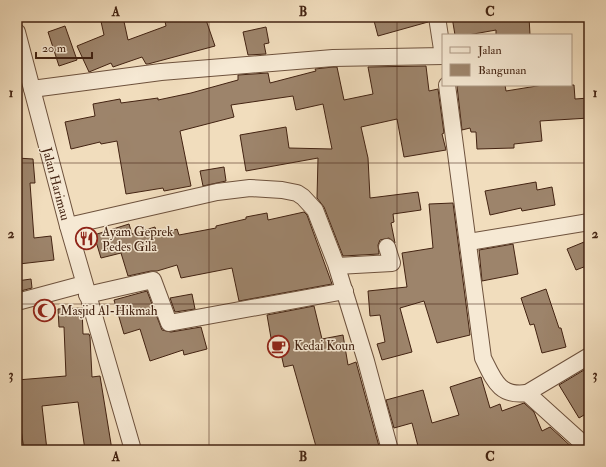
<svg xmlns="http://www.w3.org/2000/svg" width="606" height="467" viewBox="0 0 606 467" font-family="'IM FELL Double Pica',serif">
  <rect width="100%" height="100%" fill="#f1ddbd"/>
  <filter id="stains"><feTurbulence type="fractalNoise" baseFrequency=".005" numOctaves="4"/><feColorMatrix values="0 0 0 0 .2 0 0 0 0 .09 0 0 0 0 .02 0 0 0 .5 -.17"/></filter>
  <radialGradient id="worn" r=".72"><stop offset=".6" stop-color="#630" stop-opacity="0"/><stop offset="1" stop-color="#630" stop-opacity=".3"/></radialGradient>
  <g fill="#9d846b" stroke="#432312">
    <polygon points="100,17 123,17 128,40 166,26 164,17 205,17 215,46 148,64 146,64 142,57 113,67 111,63 89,72 77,46 104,35"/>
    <polygon points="373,17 428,17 428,22 378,36"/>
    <polygon points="452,17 529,17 530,35 496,35 496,30 468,35 455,35"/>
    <polygon points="65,26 77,60 59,66 48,32"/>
    <polygon points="266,27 269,43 264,44 266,54 248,55 243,32"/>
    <polygon points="426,66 429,91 438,89 444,133 442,134 446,150 404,157 397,119 361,127 368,158 370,198 418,192 421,210 393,214 394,222 391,223 395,243 389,238 380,240 378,245 379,254 343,256 324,207 317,198 318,158 246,171 240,135 286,127 289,148 332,149 323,104 296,110 293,96 231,105 234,117 180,131 191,186 164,191 163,188 126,194 117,141 101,144 100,142 71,149 65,122 95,116 93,104 120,99 121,103 158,98 158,100 191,93 238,80 238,75 268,73 270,83 316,71 315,69 333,67 337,67 344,100 373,94 368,67"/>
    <polygon points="464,85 505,85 506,91 543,85 574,85 575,99 589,98 589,118 540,121 542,141 514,144 514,148 477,149 476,132 471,132 470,128 462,130 457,86"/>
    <polygon points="17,158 33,159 35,183 30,183 34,238 51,236 54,260 19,264"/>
    <polygon points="224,167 226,181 203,186 200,171"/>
    <polygon points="536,182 537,190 552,187 555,205 522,211 521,208 490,215 485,191"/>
    <polygon points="453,203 470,335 437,343 424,301 400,308 412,352 382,360 377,344 385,342 380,315 370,316 368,291 407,287 402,253 433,248 429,204"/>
    <polygon points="304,212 307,215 332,284 239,301 232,268 181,278 177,265 157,271 151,271 128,276 121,253 101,258 94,235 129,224 132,234 155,227 157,236 177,229 179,235 216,228 216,226 246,219 246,217 267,213 268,220"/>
    <polygon points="589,240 589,265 576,270 567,249"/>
    <polygon points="513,244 518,274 482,281 479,250"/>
    <polygon points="31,279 32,288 17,292 17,281"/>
    <polygon points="546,289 559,328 561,328 566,347 542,353 534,324 530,325 521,298"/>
    <polygon points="147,291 162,330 171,332 201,327 207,349 184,355 183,350 150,361 140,329 124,334 114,300"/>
    <polygon points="192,294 195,309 175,312 170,298"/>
    <polygon points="314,306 322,339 343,335 348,365 356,362 380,450 317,450 293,365 284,367 277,336 271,338 267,315"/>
    <polygon points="82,308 83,334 89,334 90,337 92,377 100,376 112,450 85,450 78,402 42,406 47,450 24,450 18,408 17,380 66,376 64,327 59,327 58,309"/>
    <polygon points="589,367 589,412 579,418 559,385"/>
    <polygon points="481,377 490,408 500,404 502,411 524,403 534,412 542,431 550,427 575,450 419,450 412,423 394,428 386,400 423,390 432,423 459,415 450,387"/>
  </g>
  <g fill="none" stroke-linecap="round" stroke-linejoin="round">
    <defs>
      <g id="street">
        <polyline points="17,32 68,226 133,450"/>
        <path d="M447,85L483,358C494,380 499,397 527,393L589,449"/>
        <polyline points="32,89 161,72 333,58 443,56 437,17"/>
        <polyline points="68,226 217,192 250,188 282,190 297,193 303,197 315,210 336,264 366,361 390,450"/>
        <polyline points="469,242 589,222"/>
        <polyline points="337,266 392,263 387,247"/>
        <polyline points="87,295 153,280 169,323 345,291"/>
        <polyline points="17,302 84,284"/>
        <polyline points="527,393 589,356"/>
      </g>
    </defs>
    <use href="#street" stroke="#6e523d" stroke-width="18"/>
    <use href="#street" stroke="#f6e9d4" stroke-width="16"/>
  </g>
  <path fill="none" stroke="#432312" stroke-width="1" stroke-opacity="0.55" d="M209,17V450M397,17V450M17,163H589M17,304H589"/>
  <defs>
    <symbol id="restaurant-ring" viewBox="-11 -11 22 22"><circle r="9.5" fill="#f6e9d4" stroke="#8f2418" stroke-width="1.5"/><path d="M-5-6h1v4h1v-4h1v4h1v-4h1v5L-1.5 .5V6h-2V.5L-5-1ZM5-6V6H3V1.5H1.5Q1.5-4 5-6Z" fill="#8f2418"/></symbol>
    <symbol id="mosque-ring" viewBox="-11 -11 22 22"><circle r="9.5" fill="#f6e9d4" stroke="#8f2418" stroke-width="1.5"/><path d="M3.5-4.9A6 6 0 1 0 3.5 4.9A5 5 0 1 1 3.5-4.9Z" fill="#8f2418"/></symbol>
    <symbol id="cafe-ring" viewBox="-11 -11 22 22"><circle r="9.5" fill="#f6e9d4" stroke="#8f2418" stroke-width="1.5"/><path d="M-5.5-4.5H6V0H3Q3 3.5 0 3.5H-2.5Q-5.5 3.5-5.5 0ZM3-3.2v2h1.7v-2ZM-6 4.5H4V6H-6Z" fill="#8f2418"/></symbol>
  </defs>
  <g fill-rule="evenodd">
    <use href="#restaurant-ring" x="74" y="226" width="25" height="25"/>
    <use href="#mosque-ring" x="32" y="298" width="25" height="25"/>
    <use href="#cafe-ring" x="266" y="334" width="25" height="25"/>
  </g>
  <g text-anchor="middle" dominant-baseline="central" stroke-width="3" stroke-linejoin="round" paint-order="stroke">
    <g font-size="13" fill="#432312" stroke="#f6e9d4">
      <text transform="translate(56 184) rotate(75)">Jalan Harimau</text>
    </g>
    <g font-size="13" fill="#432312" stroke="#f6e9d4" text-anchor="start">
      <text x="102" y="232">Ayam Geprek<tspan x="102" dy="15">Pedes Gila</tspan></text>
      <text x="60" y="311">Masjid Al-Hikmah</text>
      <text x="294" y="346">Kedai Koun</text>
    </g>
  </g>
  <rect width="606" height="467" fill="none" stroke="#f1ddbd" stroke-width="44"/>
  <rect x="442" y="34" width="130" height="52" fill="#f6e9d4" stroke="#ae9a86"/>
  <rect x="450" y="47" width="20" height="6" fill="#f6e9d4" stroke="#ae9a86"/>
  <text x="478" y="54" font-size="12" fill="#432312">Jalan</text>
  <rect x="450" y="64" width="20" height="12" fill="#9d846b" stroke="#ae9a86"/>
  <text x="478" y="74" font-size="12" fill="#432312">Bangunan</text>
  <path d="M36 52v6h56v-6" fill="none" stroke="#432312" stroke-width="2"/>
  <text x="42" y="52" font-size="12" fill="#432312" stroke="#f6e9d4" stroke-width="3" paint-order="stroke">20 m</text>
  <rect x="22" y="22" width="562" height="423" fill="none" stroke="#432312" stroke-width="1.5"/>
  <g font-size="13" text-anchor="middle" font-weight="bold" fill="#432312">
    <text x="116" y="16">A</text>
    <text x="303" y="16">B</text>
    <text x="490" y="16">C</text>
    <text x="11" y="97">1</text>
    <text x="595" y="97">1</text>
    <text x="11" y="238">2</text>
    <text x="595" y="238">2</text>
    <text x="11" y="379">3</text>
    <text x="595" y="379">3</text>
    <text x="116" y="461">A</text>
    <text x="303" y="461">B</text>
    <text x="490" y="461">C</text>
  </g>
  <rect width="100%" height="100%" filter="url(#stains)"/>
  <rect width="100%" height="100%" fill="url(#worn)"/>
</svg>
